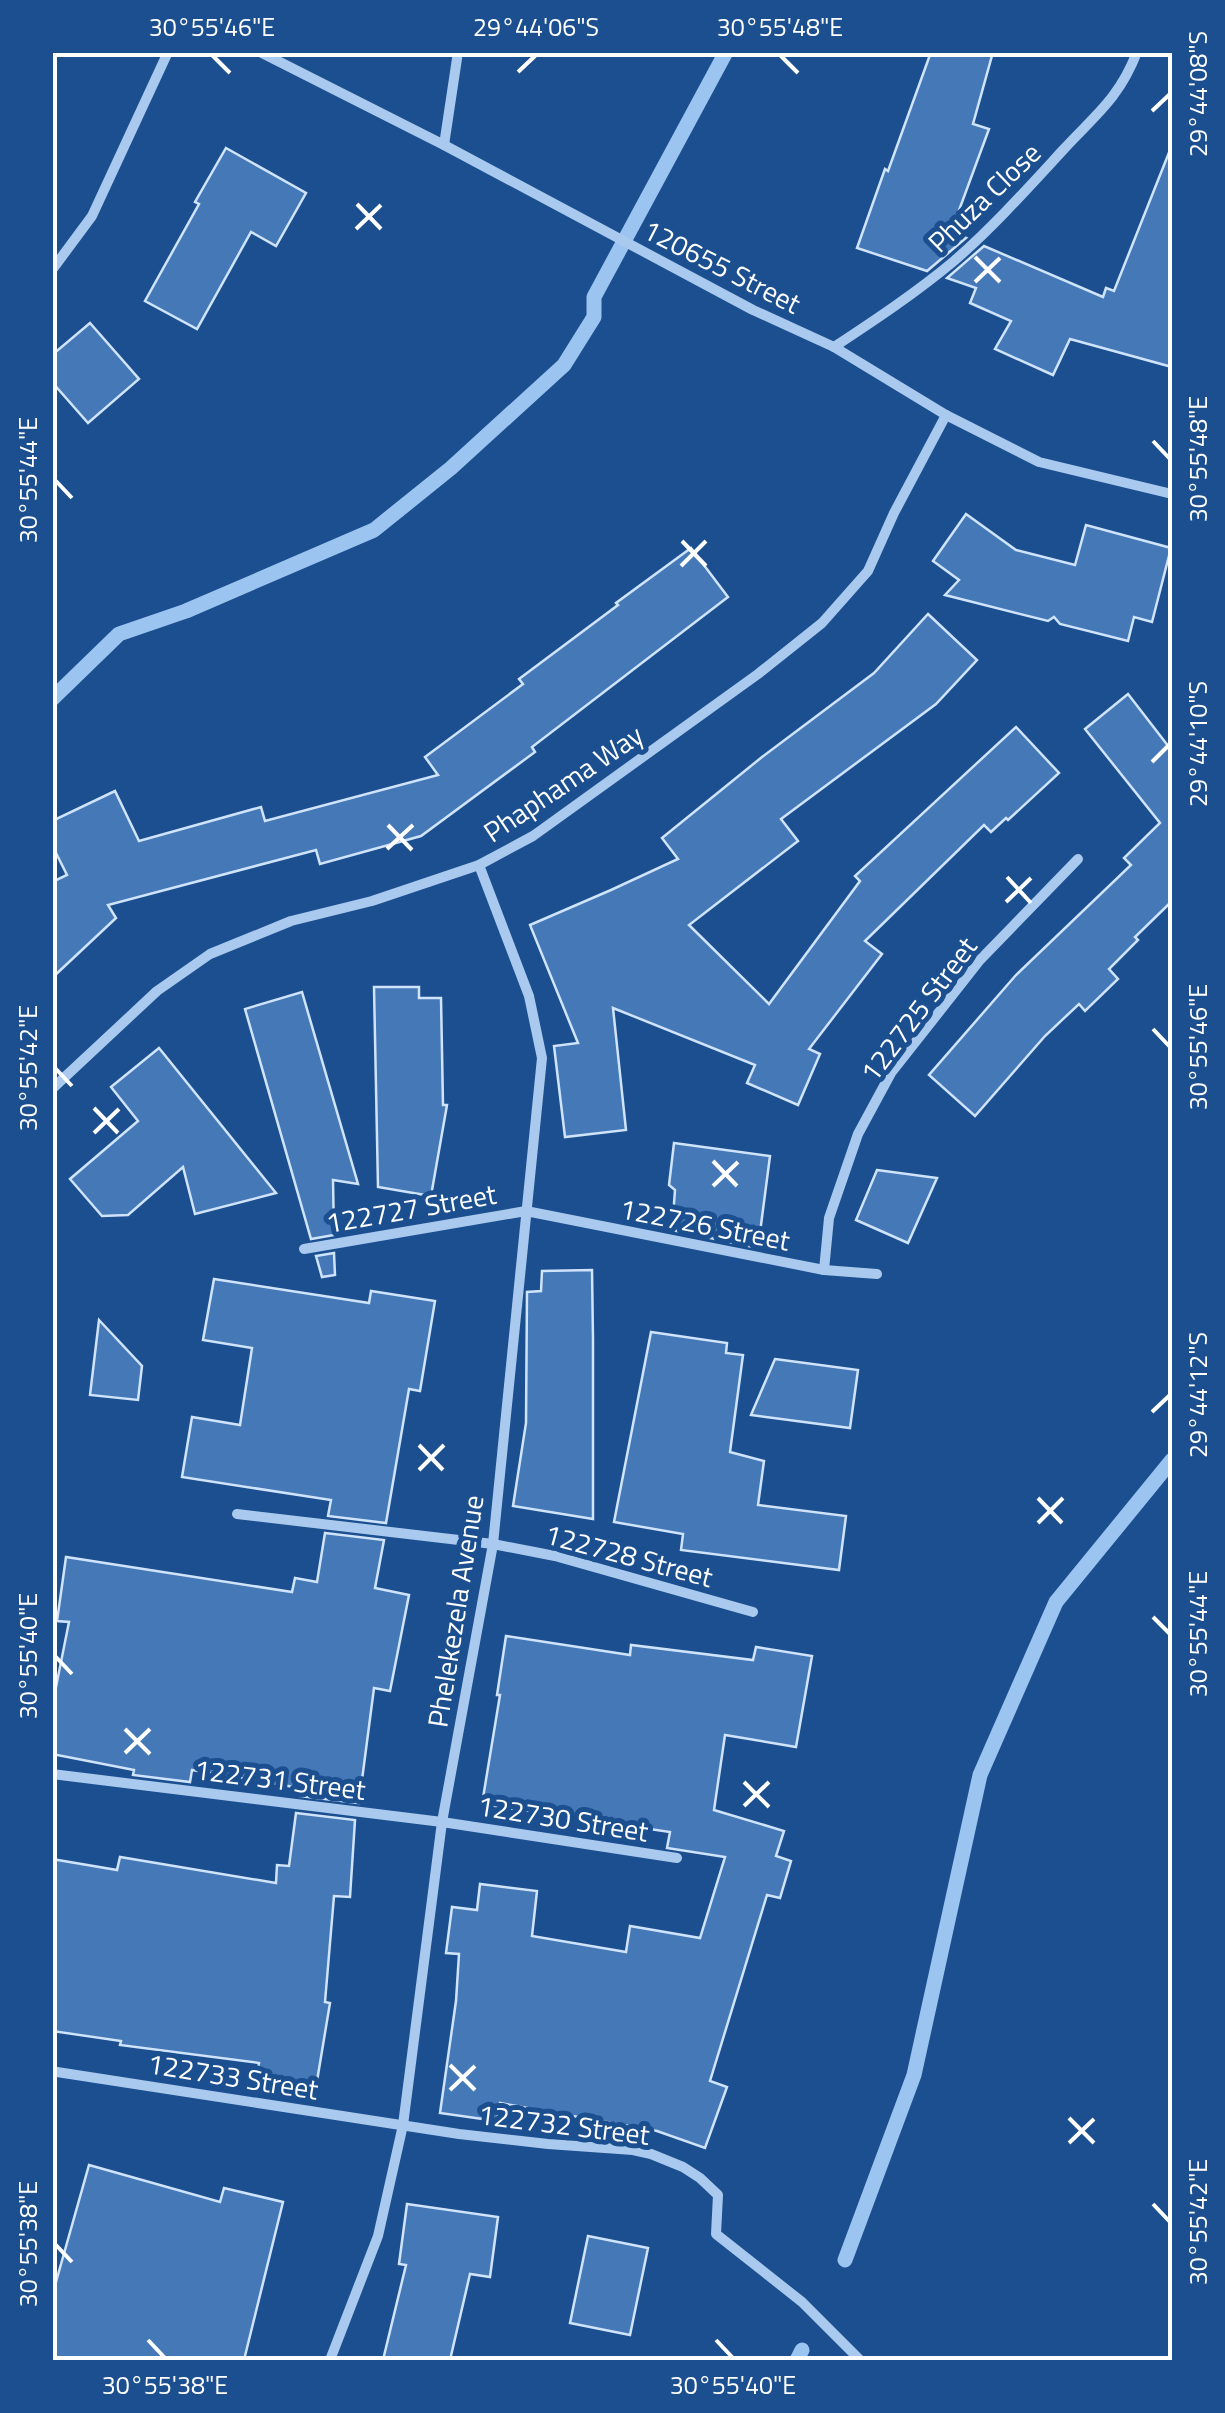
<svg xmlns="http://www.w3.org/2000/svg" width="1225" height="2413" viewBox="0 0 1225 2413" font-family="'Titillium Web',sans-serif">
  <rect width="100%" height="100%" fill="#1b4f8f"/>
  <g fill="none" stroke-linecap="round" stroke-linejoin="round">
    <g stroke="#9cc4f0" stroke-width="15">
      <polyline points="52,699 119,634 186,611 374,530 451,468 564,365 594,317 594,297 726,52"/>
      <polyline points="845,2260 914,2075 980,1775 1056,1602 1172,1460"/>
      <polyline points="797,2360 802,2350"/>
    </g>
  </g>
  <g fill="#4478b7" stroke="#cfe3fa" stroke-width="2.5">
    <polygon points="931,52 993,52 973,124 989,129 951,232 966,238 927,271 857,248 885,169 888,171"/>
    <polygon points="226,148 306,193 276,246 251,232 197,329 145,301 199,204 195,202"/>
    <polygon points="1170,150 1172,150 1172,367 1070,339 1053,375 995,349 1011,321 970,303 976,288 947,278 984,246 1103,297 1106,288 1114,291"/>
    <polygon points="90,323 139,379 88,423 52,382 52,355"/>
    <polygon points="966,514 1016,550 1075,565 1086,525 1171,548 1152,622 1134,617 1128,641 1060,624 1054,617 1048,621 945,595 959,580 933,561"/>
    <polygon points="691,548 728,597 532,747 535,752 421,836 320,864 316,850 108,905 116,918 52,978 52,882 67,875 52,845 52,821 115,791 139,841 261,807 265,821 438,775 425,757 523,684 519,679 618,605 616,603"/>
    <polygon points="928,614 977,660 936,704 781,819 798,841 689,925 769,1004 860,881 855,876 1016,727 1059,773 1008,820 1006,818 991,832 984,825 865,941 882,954 809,1049 820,1054 798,1105 747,1083 755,1065 613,1008 626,1130 565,1137 554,1046 578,1043 530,925 611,890 678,859 662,838 762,757 874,673"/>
    <polygon points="1128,694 1172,751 1172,908 1169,904 1135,937 1138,940 1109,969 1118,979 1085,1011 1079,1004 1045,1036 975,1116 929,1075 1016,975 1131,865 1124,858 1160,823 1085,729"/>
    <polygon points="374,987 419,987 419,998 441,998 443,1105 447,1105 431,1196 378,1187"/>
    <polygon points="302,992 358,1184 333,1180 334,1235 311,1239 245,1009"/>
    <polygon points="159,1048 276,1193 195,1214 183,1167 128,1215 102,1216 70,1179 138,1121 111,1087"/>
    <polygon points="674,1143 770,1156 758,1248 672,1230 675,1190 669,1185"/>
    <polygon points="877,1170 937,1178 908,1243 856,1220"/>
    <polygon points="334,1253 335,1275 322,1277 316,1256"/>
    <polygon points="592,1270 593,1339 593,1519 513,1506 526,1423 527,1292 541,1291 542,1271"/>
    <polygon points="214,1279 369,1303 371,1291 435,1301 420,1391 409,1389 386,1523 328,1516 331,1500 182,1477 192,1417 240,1425 252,1348 203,1340"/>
    <polygon points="99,1320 142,1366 138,1400 90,1395"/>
    <polygon points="651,1332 727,1343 726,1353 743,1355 730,1452 764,1461 758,1505 846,1516 839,1570 681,1550 683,1534 614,1522"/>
    <polygon points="775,1359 858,1370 850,1428 751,1415"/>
    <polygon points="325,1533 384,1540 375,1588 409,1595 390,1691 374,1688 359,1803 299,1796 300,1788 192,1770 190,1782 133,1775 134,1770 52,1754 52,1707 69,1622 57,1621 66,1557 292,1592 295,1578 317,1582"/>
    <polygon points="506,1636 630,1655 631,1645 753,1660 756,1647 812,1656 796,1747 725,1735 714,1810 784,1831 776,1856 791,1861 780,1898 767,1895 710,2081 727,2087 705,2148 657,2131 500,2103 497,2121 440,2113 456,2001 459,1954 446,1953 452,1907 477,1910 480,1884 537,1891 532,1936 626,1952 630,1926 700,1938 725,1857 667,1848 670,1832 482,1804 500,1695 497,1695"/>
    <polygon points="296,1813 355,1820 350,1897 334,1896 325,2002 330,2003 315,2093 255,2083 259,2063 120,2045 121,2041 52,2031 52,1859 117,1870 120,1857 276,1883 277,1865 289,1866"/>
    <polygon points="89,2165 220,2202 224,2188 283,2202 244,2360 52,2360 52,2296"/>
    <polygon points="407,2204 498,2217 490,2277 470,2274 450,2360 383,2360 406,2265 399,2264"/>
    <polygon points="588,2236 648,2248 630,2335 570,2323"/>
  </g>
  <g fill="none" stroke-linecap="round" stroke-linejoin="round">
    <g stroke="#a9c9ee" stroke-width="10">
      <polyline points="260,52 444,145 753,310 834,347 946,415 1039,462 1172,494"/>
      <polyline points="444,145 458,52"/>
      <polyline points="52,270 92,216 168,52"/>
      <path d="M834,347C875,320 917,292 954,261C993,227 1028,188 1063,150C1094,116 1119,99 1137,52"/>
      <polyline points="52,1089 157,991 210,954 291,921 372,901 479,865 533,836 758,674 822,623 868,571 894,513 946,415"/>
      <polyline points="304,1249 526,1211 824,1270 877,1274"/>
      <polyline points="824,1270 829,1218 858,1134 891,1073 980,960 1078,859"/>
      <polyline points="237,1514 493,1544 555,1556 753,1612"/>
      <polyline points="52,1774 442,1822 677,1858"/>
      <polyline points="57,2072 459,2134 548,2144 633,2150 651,2154 683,2167 700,2178 718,2195 716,2234 802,2302 860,2360"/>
      <polyline points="330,2360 378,2236 403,2125 442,1822 493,1544 542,1058 529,996 479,865"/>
    </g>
  </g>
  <path fill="none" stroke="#fff" stroke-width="4" d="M212,55L230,73M780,55L798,73M518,72L536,55M1152,111L1170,94M357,204L381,229M356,229L381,205M975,257L1000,282M975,282L1000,258M1153,441L1170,459M55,480L72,498M682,541L706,566M681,566L706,541M1152,762L1170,744M388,825L412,850M387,849L413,825M1007,877L1031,903M1006,902L1031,878M1153,1029L1170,1047M55,1068L72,1086M94,1108L118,1133M94,1133L119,1109M713,1161L737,1186M713,1186L738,1162M1152,1412L1170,1395M419,1445L443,1470M419,1470L444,1445M1038,1498L1062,1523M1038,1523L1063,1498M1153,1617L1170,1634M55,1656L72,1674M125,1729L150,1754M125,1753L150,1729M744,1782L769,1807M744,1806L769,1782M450,2065L475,2090M450,2090L475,2066M1069,2118L1094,2143M1069,2143L1094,2119M1153,2204L1170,2222M55,2244L72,2262M148,2340L165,2358M716,2340L733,2358"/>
  <g text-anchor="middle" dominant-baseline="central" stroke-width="10" stroke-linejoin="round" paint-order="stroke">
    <g font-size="28" fill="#fff" stroke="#1b4f8f">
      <text transform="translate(984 197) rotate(-44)">Phuza Close</text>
      <text transform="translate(722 266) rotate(27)">120655 Street</text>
      <text transform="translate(563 783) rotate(-34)">Phaphama Way</text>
      <text transform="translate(918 1009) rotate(-53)">122725 Street</text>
      <text transform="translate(411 1208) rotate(-10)">122727 Street</text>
      <text transform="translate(705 1224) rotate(11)">122726 Street</text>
      <text transform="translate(629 1555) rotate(15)">122728 Street</text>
      <text transform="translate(455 1611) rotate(-81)">Phelekezela Avenue</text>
      <text transform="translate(280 1779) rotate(7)">122731 Street</text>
      <text transform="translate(563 1818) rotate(9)">122730 Street</text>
      <text transform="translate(233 2076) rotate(9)">122733 Street</text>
      <text transform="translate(564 2124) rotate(7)">122732 Street</text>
    </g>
  </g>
  <rect width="1225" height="2413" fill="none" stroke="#1b4f8f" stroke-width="110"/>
  <rect x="55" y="55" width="1115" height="2303" fill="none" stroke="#fff" stroke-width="4"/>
  <g font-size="25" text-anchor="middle" fill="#fff">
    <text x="212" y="36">30°55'46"E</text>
    <text x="536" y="36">29°44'06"S</text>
    <text x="780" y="36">30°55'48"E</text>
    <text transform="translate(1198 94) rotate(-90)" y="9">29°44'08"S</text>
    <text transform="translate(1198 459) rotate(-90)" y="9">30°55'48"E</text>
    <text transform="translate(28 480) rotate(-90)" y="9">30°55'44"E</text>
    <text transform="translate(1198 744) rotate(-90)" y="9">29°44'10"S</text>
    <text transform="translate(1198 1047) rotate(-90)" y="9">30°55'46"E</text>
    <text transform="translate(28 1068) rotate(-90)" y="9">30°55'42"E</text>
    <text transform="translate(1198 1395) rotate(-90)" y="9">29°44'12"S</text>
    <text transform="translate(1198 1634) rotate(-90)" y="9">30°55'44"E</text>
    <text transform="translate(28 1656) rotate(-90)" y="9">30°55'40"E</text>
    <text transform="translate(1198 2222) rotate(-90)" y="9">30°55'42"E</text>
    <text transform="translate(28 2244) rotate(-90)" y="9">30°55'38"E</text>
    <text x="165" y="2394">30°55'38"E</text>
    <text x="733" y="2394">30°55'40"E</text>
  </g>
</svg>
